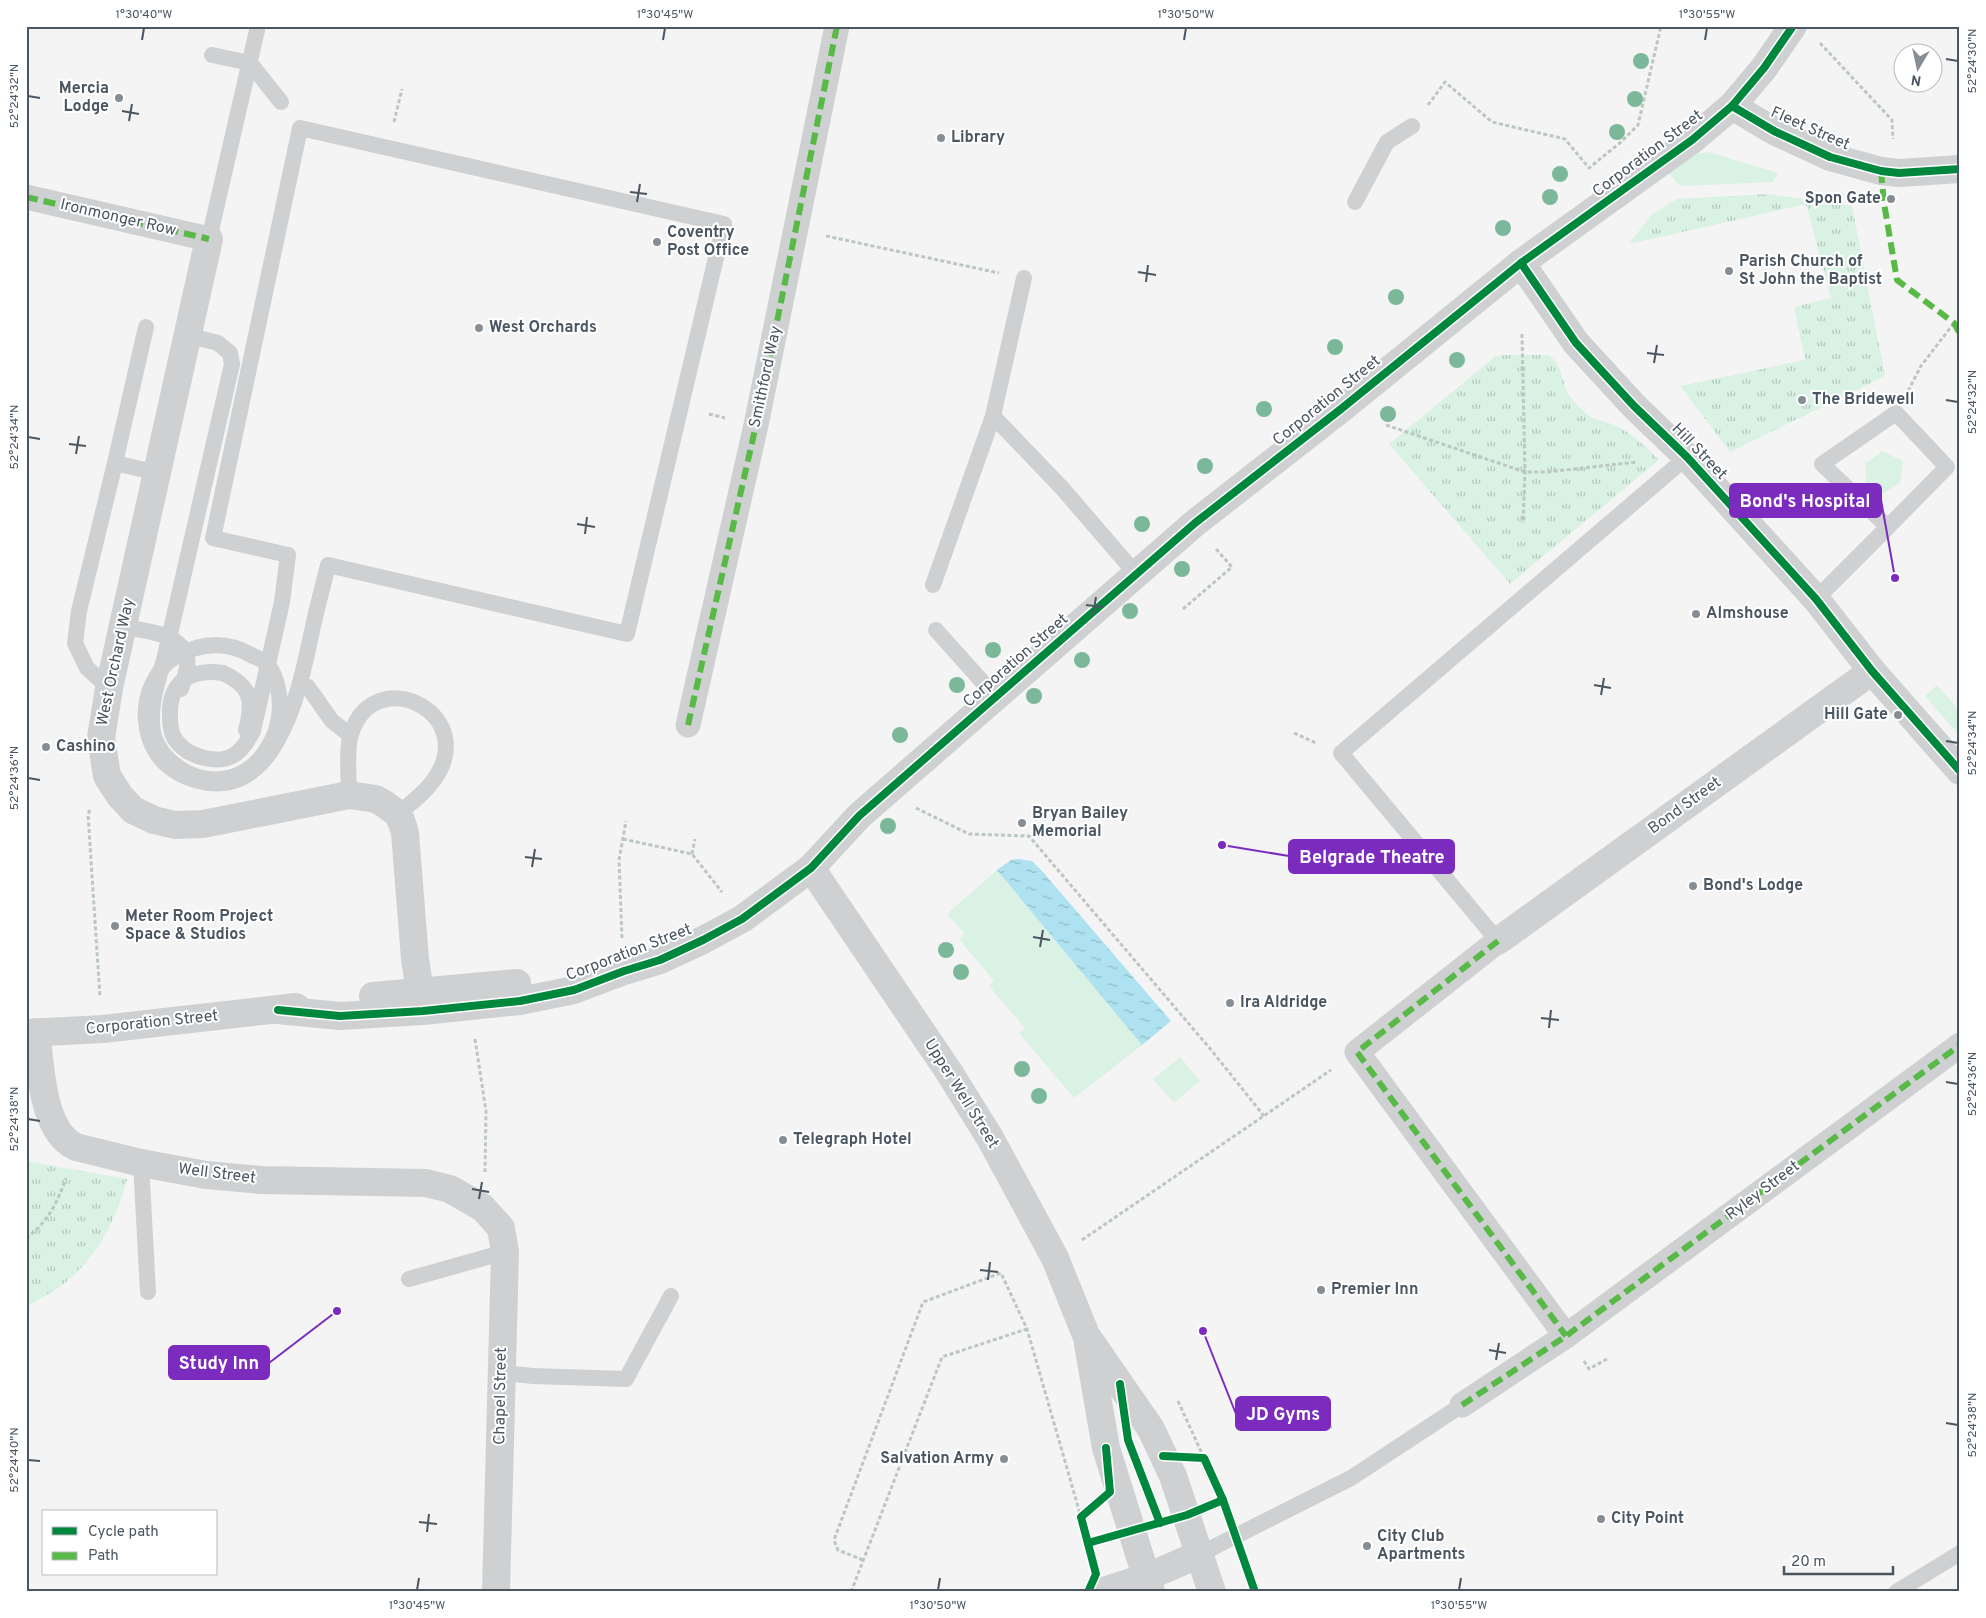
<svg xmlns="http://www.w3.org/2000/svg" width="1986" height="1618" viewBox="0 0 1986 1618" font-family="Overpass,sans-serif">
  <defs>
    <pattern id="park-tufts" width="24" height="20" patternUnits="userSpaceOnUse" patternTransform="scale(1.25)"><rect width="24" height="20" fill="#d9f2e3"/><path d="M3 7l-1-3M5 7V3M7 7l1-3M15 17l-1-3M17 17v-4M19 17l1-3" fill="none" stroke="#b2c7bb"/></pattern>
    <pattern id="water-ripples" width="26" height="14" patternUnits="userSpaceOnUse" patternTransform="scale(1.25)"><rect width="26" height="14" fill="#aee2f0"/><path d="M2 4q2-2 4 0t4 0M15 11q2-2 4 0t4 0" fill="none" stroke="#90bac6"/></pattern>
  </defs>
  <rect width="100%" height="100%" fill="#f4f4f4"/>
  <g fill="#d9f2e3">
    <polygon points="1709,152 1778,173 1773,182 1683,186 1678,184 1664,167 1695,154"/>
    <polygon points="1882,451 1903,461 1900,483 1882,494 1866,484 1865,464"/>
    <polygon points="1937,685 1960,711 1960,736 1925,696"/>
    <polygon points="997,870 1142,1045 1074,1098 1019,1033 1025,1028 989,986 994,981 959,939 965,934 947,914"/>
    <polygon points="1180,1057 1200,1081 1174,1103 1153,1079"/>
  </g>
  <g fill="url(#park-tufts)">
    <polygon points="1768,194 1852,206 1885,376 1730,452 1680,386 1805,360 1794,307 1831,298 1806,204 1629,244 1651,215 1677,199"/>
    <path d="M1504,355H1548C1564,363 1561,386 1571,398C1578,406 1585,415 1595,419C1603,422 1613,423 1620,428C1635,436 1647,448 1659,460L1510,584L1389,444L1496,356Z"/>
    <path d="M26,1161L127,1179C116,1221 97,1258 62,1285C51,1294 38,1299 26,1307Z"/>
  </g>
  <polygon fill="url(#water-ripples)" points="1018,859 1032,861 1042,871 1171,1021 1142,1045 997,870 1011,860"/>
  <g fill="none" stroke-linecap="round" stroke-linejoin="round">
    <g stroke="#bcc7c4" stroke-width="3" stroke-dasharray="4 2.5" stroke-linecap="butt">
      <polyline points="1820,43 1892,120 1893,139"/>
      <polyline points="1428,105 1445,82 1492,122 1565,139 1589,168 1621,142 1638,125 1661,26"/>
      <polyline points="394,122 402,89"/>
      <polyline points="826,236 999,273"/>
      <polyline points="1522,334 1525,472 1523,523"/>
      <polyline points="1908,391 1921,366 1954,323"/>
      <polyline points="709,414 725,418"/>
      <polyline points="1386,425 1525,472 1547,472 1637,462"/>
      <polyline points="1183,609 1232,567 1216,549"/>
      <polyline points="1294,733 1316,743"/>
      <polyline points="916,808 969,834 1029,836 1212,1051 1264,1116"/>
      <polyline points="90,810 88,814 100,997"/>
      <polyline points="623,839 692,854 722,892"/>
      <polyline points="692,854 695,839"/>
      <polyline points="622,938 619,860 626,821"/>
      <polyline points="475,1039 486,1111 485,1172"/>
      <path d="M26,1238C47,1224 58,1201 66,1178"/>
      <polyline points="1082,1240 1331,1070"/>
      <polyline points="1584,1361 1589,1369 1607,1359"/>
      <polyline points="1178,1401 1204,1458"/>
      <polyline points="1297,1429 1304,1426 1332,1427"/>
      <polyline points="863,1560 838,1550 834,1540 923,1302 1001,1273 1027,1329 1081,1517"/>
      <polyline points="851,1592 942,1357 1027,1329"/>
    </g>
    <g stroke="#ced0d2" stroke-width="16">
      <polyline points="212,55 250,63 281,102"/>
      <polyline points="1355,202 1387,142 1412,126"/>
      <polyline points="209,239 258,26"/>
      <polyline points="1024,278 993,416 1062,488 1136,574"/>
      <polyline points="187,335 218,343 230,353 232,364"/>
      <polyline points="115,463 146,327"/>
      <polyline points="288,555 213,538 300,128 724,224 627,634 328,565 316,613"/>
      <polyline points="933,585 993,416"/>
      <polyline points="1816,599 1888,527 1822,464 1896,413 1947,467 1888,527"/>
      <path d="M124,627C144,631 182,633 187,658C189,668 184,679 181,689"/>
      <polyline points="936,630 996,697"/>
      <path d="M223,673C251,686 254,700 246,730"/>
      <polyline points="308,687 332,721 350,735"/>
      <polyline points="109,688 87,668 75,643 79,611 115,463 158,473"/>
      <path d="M349,795C349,779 346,748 351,734C375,658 488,717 429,786C420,797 408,805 398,814"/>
      <polyline points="1498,941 1341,753 1687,457"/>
      <polyline points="141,1163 148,1292"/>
      <polyline points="409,1279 505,1252"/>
      <polyline points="502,1373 533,1376 626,1379 671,1296"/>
      <polyline points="1200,1554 1351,1478 1462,1405"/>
      <polyline points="1896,1592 1960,1553"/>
    </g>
    <g stroke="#ced0d2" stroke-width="25">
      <polyline points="26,197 209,239"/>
      <polyline points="688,725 756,425 837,26"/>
      <polyline points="1498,941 1357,1052 1566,1336"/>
      <polyline points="1462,1405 1566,1336 1960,1045"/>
    </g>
    <g stroke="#ced0d2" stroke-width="28">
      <polyline points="1732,106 1774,131 1830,157 1881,171 1899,173 1960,169"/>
      <polyline points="209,239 109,688 101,738 107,776 120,796 133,810 154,820 175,825 203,824 349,795 376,799 386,805 398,814 402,823 405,833 415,959 420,992"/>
      <polyline points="1521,263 1576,343 1634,406 1687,457 1816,599 1872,671 1960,771"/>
      <polyline points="1498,941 1872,671"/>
      <path d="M36,1032C41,1066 41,1131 76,1147L141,1163L206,1175L261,1180L426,1183L450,1189L483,1208L501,1228L505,1252L496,1592"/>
      <polyline points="1100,1592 1147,1577 1200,1554"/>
    </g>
    <g stroke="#ced0d2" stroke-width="28">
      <polyline points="811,868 949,1072 990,1138 1055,1258 1086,1335 1151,1429 1173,1476 1212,1592"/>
      <polyline points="373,996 517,983"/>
      <polyline points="278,1010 340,1016 423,1011 520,1001 574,990 624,971 660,960 703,940 742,919 811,868 859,816 1195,523 1341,409 1521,263 1692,140 1732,106 1764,68 1793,26"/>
      <polyline points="26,1033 103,1029 296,1007"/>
      <polyline points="1088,1344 1106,1448 1151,1592"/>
    </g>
    <g stroke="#ced0d2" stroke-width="16">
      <path d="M232,364L164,660C158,680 151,701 152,723C153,756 189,783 222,779C257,775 279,740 280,707C280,693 276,672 265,662C261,659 255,657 251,655C225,640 200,643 175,657C165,662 157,675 152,685C142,706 144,734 157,754C174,779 217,792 243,777C257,770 269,756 276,743C299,704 306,656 316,613"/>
      <path d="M223,673C189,668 168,683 170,718C170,726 172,737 178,743C190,757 218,765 234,755C243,749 248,741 253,731L282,602L288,555"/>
    </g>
    <g stroke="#58b947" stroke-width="6" stroke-dasharray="12 6" stroke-linecap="butt">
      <polyline points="1881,171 1884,203 1897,280 1954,323 1960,334"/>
      <polyline points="26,197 209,239"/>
      <polyline points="688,725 756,425 837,26"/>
      <polyline points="1498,941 1357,1052 1566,1336"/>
      <polyline points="1462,1405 1566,1336 1960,1045"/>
    </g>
    <defs>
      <g id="cycleway">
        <polyline points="1732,106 1774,131 1830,157 1881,171 1899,173 1960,169"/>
        <polyline points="1521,263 1576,343 1634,406 1687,457 1816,599 1872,671 1960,771"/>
        <polyline points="278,1010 340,1016 423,1011 520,1001 574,990 624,971 660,960 703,940 742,919 811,868 859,816 1195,523 1341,409 1521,263 1692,140 1732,106 1764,68 1793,26"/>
        <polyline points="1120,1384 1128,1440 1160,1523"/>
        <polyline points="1163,1456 1204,1458 1223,1500 1255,1592"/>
        <polyline points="1088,1543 1187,1515 1223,1500"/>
        <polyline points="1088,1592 1096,1574 1081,1517 1110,1492 1106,1448"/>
      </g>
    </defs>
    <use href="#cycleway" stroke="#fff" stroke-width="11"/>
    <use href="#cycleway" stroke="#00873e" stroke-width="8"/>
  </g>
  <g fill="#7ab899">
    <circle cx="1641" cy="61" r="8"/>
    <circle cx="1635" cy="99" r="8"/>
    <circle cx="1617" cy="132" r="8"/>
    <circle cx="1560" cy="174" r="8"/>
    <circle cx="1550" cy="197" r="8"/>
    <circle cx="1503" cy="228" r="8"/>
    <circle cx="1396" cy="297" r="8"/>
    <circle cx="1335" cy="347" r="8"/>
    <circle cx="1457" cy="360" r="8"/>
    <circle cx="1264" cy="409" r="8"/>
    <circle cx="1388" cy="414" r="8"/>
    <circle cx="1205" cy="466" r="8"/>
    <circle cx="1142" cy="524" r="8"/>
    <circle cx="1182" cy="569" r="8"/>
    <circle cx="1130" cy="611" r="8"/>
    <circle cx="993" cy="650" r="8"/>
    <circle cx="1082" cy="660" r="8"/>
    <circle cx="957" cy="685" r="8"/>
    <circle cx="1034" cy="696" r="8"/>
    <circle cx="900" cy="735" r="8"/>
    <circle cx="888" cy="826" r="8"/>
    <circle cx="946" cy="950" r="8"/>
    <circle cx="961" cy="972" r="8"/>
    <circle cx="1022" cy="1069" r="8"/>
    <circle cx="1039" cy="1096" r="8"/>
  </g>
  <path fill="none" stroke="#4a5661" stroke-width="2" d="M142,40L144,28M663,40L665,28M1184,40L1186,28M1705,40L1707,28M1946,59L1958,61M28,96L40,98M122,111L139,114M129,121L132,104M630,192L647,194M637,202L640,184M1138,272L1156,275M1146,282L1148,265M1647,353L1664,355M1654,363L1657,345M1946,400L1958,402M28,437L40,439M69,444L86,446M76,454L79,436M577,524L595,527M585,534L587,517M1086,605L1103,607M1093,615L1096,597M1594,685L1611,688M1601,695L1604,678M1946,741L1958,743M28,778L40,780M525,857L542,859M532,867L535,849M1033,937L1050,940M1040,947L1043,930M1541,1018L1559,1020M1549,1028L1551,1010M1946,1082L1958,1084M28,1119L40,1121M472,1189L489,1192M479,1199L482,1182M980,1270L998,1272M988,1280L990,1262M1489,1350L1506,1353M1496,1360L1499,1343M1946,1423L1958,1425M28,1460L40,1461M419,1522L437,1524M427,1532L429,1514M417,1590L419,1578M938,1590L940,1578M1459,1590L1461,1578"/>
  <g fill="#868d94" stroke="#fff" stroke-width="2">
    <circle cx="119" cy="98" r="5"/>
    <circle cx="941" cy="138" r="5"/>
    <circle cx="1891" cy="199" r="5"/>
    <circle cx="657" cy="242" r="5"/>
    <circle cx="1729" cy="271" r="5"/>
    <circle cx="479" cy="328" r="5"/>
    <circle cx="1802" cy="400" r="5"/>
    <circle cx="1696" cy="614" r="5"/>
    <circle cx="1898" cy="715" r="5"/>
    <circle cx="46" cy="747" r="5"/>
    <circle cx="1022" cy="823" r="5"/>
    <circle cx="1693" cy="886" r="5"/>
    <circle cx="115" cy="926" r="5"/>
    <circle cx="1230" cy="1003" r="5"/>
    <circle cx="783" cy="1140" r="5"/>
    <circle cx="1321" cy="1290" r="5"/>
    <circle cx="1004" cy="1459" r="5"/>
    <circle cx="1601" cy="1519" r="5"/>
    <circle cx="1367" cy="1546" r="5"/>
  </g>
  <g text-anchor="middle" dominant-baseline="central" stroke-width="4" stroke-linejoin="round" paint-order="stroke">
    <g font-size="16" font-weight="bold" fill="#4a5661" stroke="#fff" text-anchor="start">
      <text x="109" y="89" text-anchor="end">Mercia<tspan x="109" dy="18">Lodge</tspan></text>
      <text x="951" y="138">Library</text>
      <text x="1881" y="199" text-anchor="end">Spon Gate</text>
      <text x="667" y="233">Coventry<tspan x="667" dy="18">Post Office</tspan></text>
      <text x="1739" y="262">Parish Church of<tspan x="1739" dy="18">St John the Baptist</tspan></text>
      <text x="489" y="328">West Orchards</text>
      <text x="1812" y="400">The Bridewell</text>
      <text x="1706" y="614">Almshouse</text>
      <text x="1888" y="715" text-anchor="end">Hill Gate</text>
      <text x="56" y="747">Cashino</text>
      <text x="1032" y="814">Bryan Bailey<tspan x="1032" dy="18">Memorial</tspan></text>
      <text x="1703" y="886">Bond's Lodge</text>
      <text x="125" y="917">Meter Room Project<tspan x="125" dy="18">Space &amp; Studios</tspan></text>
      <text x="1240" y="1003">Ira Aldridge</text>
      <text x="793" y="1140">Telegraph Hotel</text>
      <text x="1331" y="1290">Premier Inn</text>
      <text x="994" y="1459" text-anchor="end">Salvation Army</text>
      <text x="1611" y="1519">City Point</text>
      <text x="1377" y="1537">City Club<tspan x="1377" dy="18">Apartments</tspan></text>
    </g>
    <g font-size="16" fill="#4a5661" stroke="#fff">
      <text transform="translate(1810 129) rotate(24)">Fleet Street</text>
      <text transform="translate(1648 154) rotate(-37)">Corporation Street</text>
      <text transform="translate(118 218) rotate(13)">Ironmonger Row</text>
      <text transform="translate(766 377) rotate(-78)">Smithford Way</text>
      <text transform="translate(1327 401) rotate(-39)">Corporation Street</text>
      <text transform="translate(1699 452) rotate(46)">Hill Street</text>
      <text transform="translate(1016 661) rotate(-41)">Corporation Street</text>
      <text transform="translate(116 662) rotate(-78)">West Orchard Way</text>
      <text transform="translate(1685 806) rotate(-36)">Bond Street</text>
      <text transform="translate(629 953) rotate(-21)">Corporation Street</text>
      <text transform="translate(152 1023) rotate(-6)">Corporation Street</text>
      <text transform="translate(961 1094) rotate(58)">Upper Well Street</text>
      <text transform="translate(217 1174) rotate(7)">Well Street</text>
      <text transform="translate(1763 1191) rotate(-37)">Ryley Street</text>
      <text transform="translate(501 1396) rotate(-89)">Chapel Street</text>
    </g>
  </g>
  <path fill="none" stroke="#7b2cbf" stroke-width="2" d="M1895 578L1881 500M1222 845L1289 856M337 1311L269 1363M1203 1331L1236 1414"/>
  <g fill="#7b2cbf" stroke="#fff" stroke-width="2">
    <circle cx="1895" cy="578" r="5"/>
    <circle cx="1222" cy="845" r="5"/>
    <circle cx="337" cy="1311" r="5"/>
    <circle cx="1203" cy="1331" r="5"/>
  </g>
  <g fill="#7b2cbf" stroke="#7b2cbf" stroke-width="2">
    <rect x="1730" y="484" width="151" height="33" rx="5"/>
    <rect x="1289" y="840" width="165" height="33" rx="5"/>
    <rect x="169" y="1346" width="100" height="33" rx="5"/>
    <rect x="1236" y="1397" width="94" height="33" rx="5"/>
  </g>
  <g font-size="18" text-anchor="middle" font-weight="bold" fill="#fff">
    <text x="1805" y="507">Bond's Hospital</text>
    <text x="1372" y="863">Belgrade Theatre</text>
    <text x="219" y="1369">Study Inn</text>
    <text x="1283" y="1420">JD Gyms</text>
  </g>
  <rect width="1986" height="1618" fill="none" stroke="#ffffff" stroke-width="55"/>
  <rect x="42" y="1510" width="175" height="65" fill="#ffffff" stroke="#b7bbc0"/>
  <rect x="52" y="1527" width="25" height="8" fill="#00873e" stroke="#b7bbc0"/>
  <text x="88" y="1536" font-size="15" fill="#4a5661">Cycle path</text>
  <rect x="52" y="1552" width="25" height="8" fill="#58b947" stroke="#b7bbc0"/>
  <text x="88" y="1560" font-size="15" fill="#4a5661">Path</text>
  <g transform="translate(1918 68) rotate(189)"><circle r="24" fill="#ffffff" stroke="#b7bbc0"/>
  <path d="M0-4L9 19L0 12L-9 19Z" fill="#868d94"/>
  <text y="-8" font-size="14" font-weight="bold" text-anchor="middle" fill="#4a5661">N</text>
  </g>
  <path d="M1784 1566v8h109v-8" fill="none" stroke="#4a5661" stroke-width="2.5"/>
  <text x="1791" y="1566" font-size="15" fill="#4a5661" stroke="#ffffff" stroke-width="4" paint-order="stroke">20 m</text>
  <rect x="28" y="28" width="1930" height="1562" fill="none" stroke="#4a5661" stroke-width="2"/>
  <g font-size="12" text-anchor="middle" fill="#4a5661">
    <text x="144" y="18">1°30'40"W</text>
    <text x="665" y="18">1°30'45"W</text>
    <text x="1186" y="18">1°30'50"W</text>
    <text x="1707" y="18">1°30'55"W</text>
    <text transform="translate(1972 61) rotate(-90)" y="4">52°24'30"N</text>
    <text transform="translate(14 96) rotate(-90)" y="4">52°24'32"N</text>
    <text transform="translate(1972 402) rotate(-90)" y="4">52°24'32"N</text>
    <text transform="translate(14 437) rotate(-90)" y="4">52°24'34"N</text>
    <text transform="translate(1972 743) rotate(-90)" y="4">52°24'34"N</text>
    <text transform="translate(14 778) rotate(-90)" y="4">52°24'36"N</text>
    <text transform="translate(1972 1084) rotate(-90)" y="4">52°24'36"N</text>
    <text transform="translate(14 1119) rotate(-90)" y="4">52°24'38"N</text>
    <text transform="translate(1972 1425) rotate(-90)" y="4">52°24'38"N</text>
    <text transform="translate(14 1460) rotate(-90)" y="4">52°24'40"N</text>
    <text x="417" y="1609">1°30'45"W</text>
    <text x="938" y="1609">1°30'50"W</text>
    <text x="1459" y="1609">1°30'55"W</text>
  </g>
</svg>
